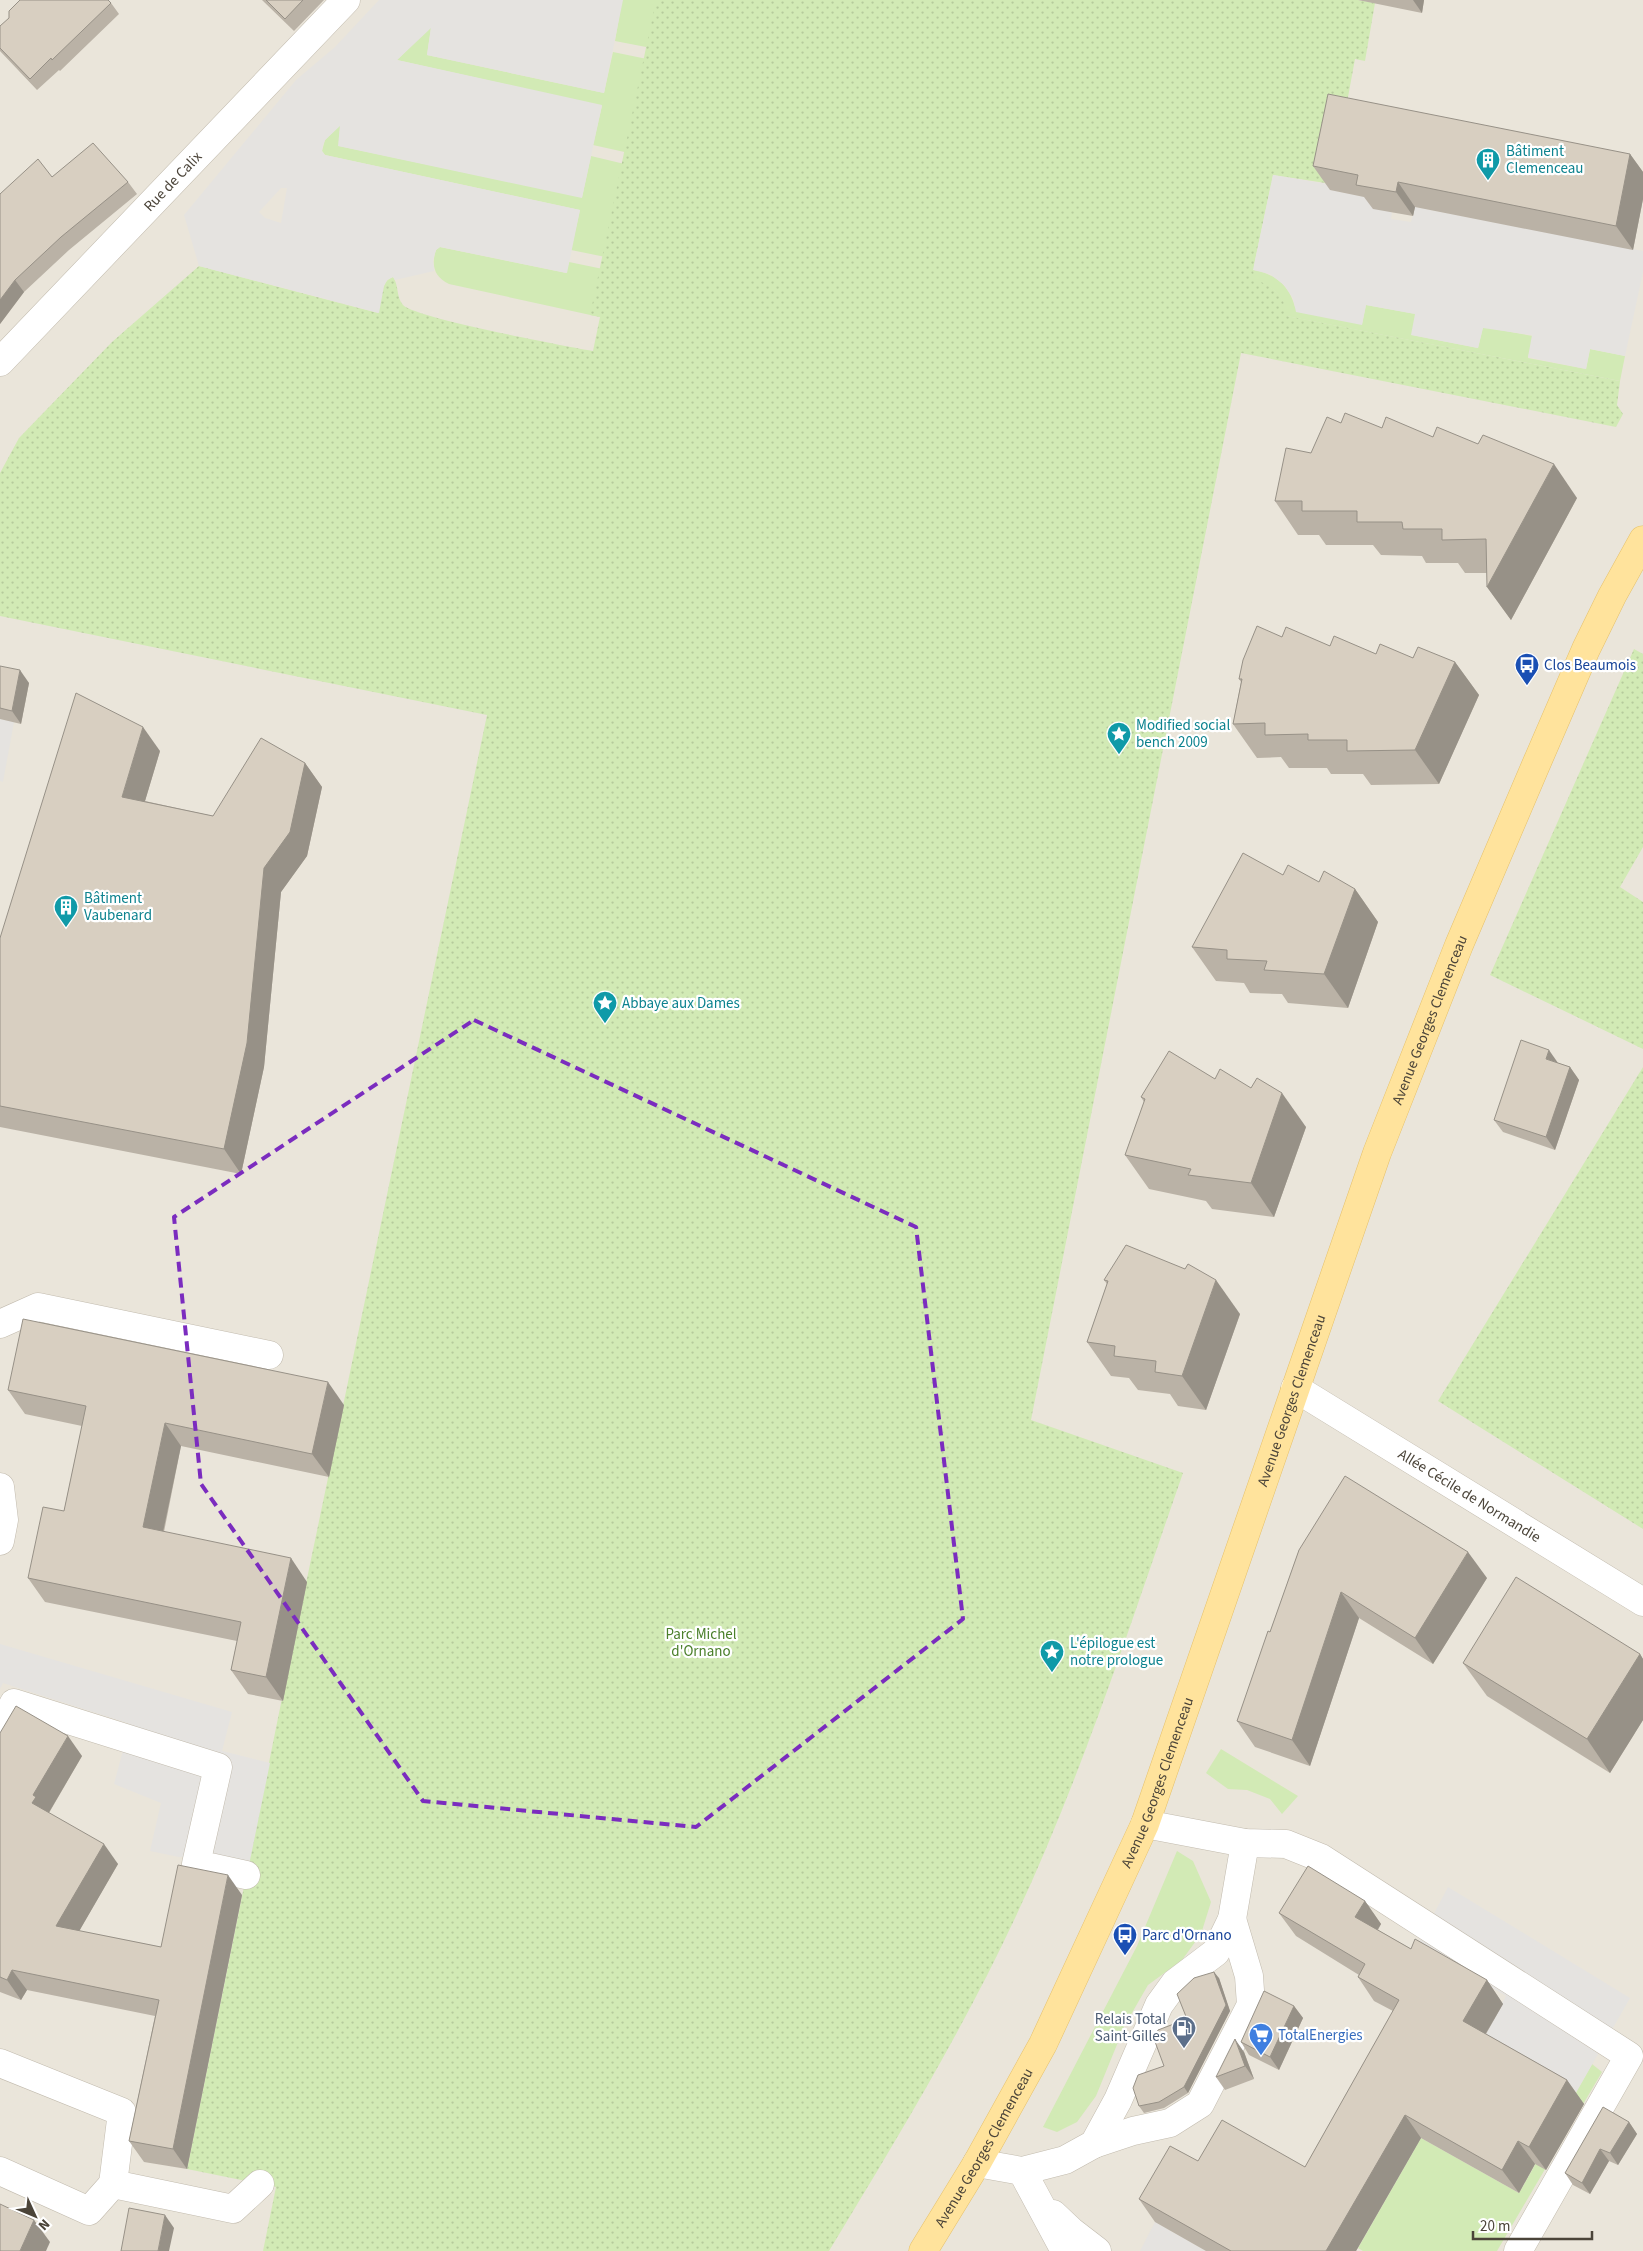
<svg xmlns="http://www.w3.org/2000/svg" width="1643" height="2251" viewBox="0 0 1643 2251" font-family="'Source Sans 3',sans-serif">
  <defs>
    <pattern id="park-dots" width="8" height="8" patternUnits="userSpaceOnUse" patternTransform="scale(1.25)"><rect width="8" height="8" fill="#d2eab5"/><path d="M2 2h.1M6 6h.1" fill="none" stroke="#b6ca9c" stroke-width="1.8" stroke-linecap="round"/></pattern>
  </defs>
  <rect width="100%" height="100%" fill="#f6f3ec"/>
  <rect fill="#eae5da" x="0" y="0" width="1643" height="2251"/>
  <g fill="#d2eab5">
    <polygon points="622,0 689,0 646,47 615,41"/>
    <polygon points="431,27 427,55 604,93 613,52 676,65 656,159 593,145 602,106 397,60"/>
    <path d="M1260,114L1254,270C1275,274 1289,285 1295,307L1362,324L1366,305L1416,314L1412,335L1478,348L1483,327L1533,336L1528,358L1586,369L1590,349L1625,356L1620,381L1286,316C1285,292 1268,285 1248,277Z"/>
    <polygon points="340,125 339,146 582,197 591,156 654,171 635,263 571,250 580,210 325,155 322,151 325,140"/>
    <path d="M440,247L566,273L569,262L632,275L605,317L595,316L449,284C434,277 431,265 436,250Z"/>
    <polygon points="1221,1749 1298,1796 1282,1814 1270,1799 1247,1790 1228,1789 1206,1773"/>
    <polygon points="1177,1851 1193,1861 1211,1902 1201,1934 1182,1960 1148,1985 1125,2025 1096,2096 1077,2122 1057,2132 1043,2127 1137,1946"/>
    <polygon points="1592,2064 1602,2072 1497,2251 1363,2251 1358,2248 1421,2138 1519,2193"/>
  </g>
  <g fill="url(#park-dots)">
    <path d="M656,0H1358L1375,3L1365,61L1355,59L1332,184L1273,175L1253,270L1255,279C1273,287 1285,295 1287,316L1620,381L1617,405L1623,414L1616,427L1241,353L1031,1420L1183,1473C1131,1622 1083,1773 1016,1916C962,2032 895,2142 829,2251H263L276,2187L187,2169L279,1713L487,715L0,616V473L19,438L112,342L199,266L378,313C381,302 380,281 393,277C399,285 396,297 403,305C415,318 565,346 593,351L600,317L590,315Z"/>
    <polygon points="1634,649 1643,654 1643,847 1620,887 1643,902 1643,1049 1490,975"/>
    <polygon points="1643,1067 1643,1529 1438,1401"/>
  </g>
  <g fill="#e5e3e0" fill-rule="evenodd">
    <path d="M379,0H623L604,93L427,55L431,28L397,60L602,105L582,198L338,146L340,126L325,140L323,145L322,151L325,155L580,210L567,273L440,247L436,250L433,260L434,271L395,280L393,277L387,280L384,286L379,313L199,266L184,215L296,80L335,47ZM281,188H287L281,223L265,218L259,212Z"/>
    <polygon points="1273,175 1327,184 1331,190 1375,199 1392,213 1391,219 1411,222 1415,207 1643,251 1643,272 1625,356 1590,349 1586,369 1528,357 1532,335 1483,328 1478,348 1411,335 1415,314 1366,305 1362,325 1296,312 1293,298 1284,285 1270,274 1253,270"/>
    <polygon points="0,719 14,722 3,782 0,781"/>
    <polygon points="0,1644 232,1712 222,1751 270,1763 249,1865 211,1856 179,1857 150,1851 161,1803 114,1784 130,1724 3,1683 0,1689"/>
    <polygon points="1448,1887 1630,1998 1573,2098 1479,2045 1506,1996 1418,1944"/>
    <polygon points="1155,2222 1206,2251 1140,2251"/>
  </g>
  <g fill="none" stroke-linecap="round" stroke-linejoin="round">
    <defs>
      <g id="minor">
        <path id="s1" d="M0,362L346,0"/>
        <polyline points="0,1324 38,1307 269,1355"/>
        <path id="s2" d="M1295,1388L1643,1602"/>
        <polyline points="0,1487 4,1520 0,1541"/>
        <polyline points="0,1729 14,1703 218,1767 196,1864 246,1875"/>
        <polyline points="1145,1824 1245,1843 1286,1844 1321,1858 1629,2056 1518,2251"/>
        <polyline points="0,2063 122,2112 113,2184 233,2209 260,2184"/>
        <polyline points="1094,2144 1133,2131 1170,2123 1200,2104 1251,2005 1249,1976 1232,1919"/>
        <polyline points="977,2163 1022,2171 1065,2160 1094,2144 1118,2100 1159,2005 1175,1983 1216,1952 1232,1919 1245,1843"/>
        <polyline points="0,2171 89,2211 113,2184"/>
        <polyline points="1022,2171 1065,2251"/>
        <polyline points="1053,2214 1071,2231 1097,2251"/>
      </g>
      <g id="major">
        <path id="s3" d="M923,2251L977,2163L1043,2044L1145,1824L1377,1153L1459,945L1535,767L1586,649L1612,596L1643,540"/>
      </g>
    </defs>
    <use href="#minor" stroke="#c2bbae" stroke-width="29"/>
    <use href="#major" stroke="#e6c16a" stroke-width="29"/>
    <use href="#minor" stroke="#fff" stroke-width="28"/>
    <use href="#major" stroke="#ffe39c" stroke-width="28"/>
  </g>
  <g fill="#bab2a6">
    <polygon points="262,0 324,0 294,31"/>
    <polygon points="1358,0 1424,0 1422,13"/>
    <polygon points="111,3 119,14 60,71 59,70 37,90 0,51 0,26"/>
    <polygon points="1630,154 1643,172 1643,199 1633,250 1415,207 1413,216 1373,209 1364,197 1330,190 1313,166"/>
    <polygon points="52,177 128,182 137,194 69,250 24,292 0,324 0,194"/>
    <polygon points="1341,423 1382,428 1577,498 1511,620 1487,587 1487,573 1465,573 1458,563 1426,563 1422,556 1381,555 1373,545 1326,545 1319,535 1298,535 1275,501 1311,453"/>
    <polygon points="1282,637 1376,654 1455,662 1479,695 1439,784 1371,785 1363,774 1331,774 1327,768 1289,768 1281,757 1257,758 1233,724 1241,682 1239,679"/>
    <polygon points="0,666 29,683 21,724 0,719"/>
    <polygon points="160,751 145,801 213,816 305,763 322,787 307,856 281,892 264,1067 241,1174 0,1127 0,938"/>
    <polygon points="1319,882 1355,889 1378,922 1348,1008 1288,1003 1282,994 1250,993 1244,983 1216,981 1192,947"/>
    <polygon points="1558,1063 1570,1067 1579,1080 1555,1150 1503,1132 1494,1120"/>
    <polygon points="1215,1079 1306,1127 1274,1217 1212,1209 1206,1201 1149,1189 1125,1155 1144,1102 1141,1097"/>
    <polygon points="1104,1280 1240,1314 1206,1410 1178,1406 1170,1394 1138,1390 1129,1378 1111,1376 1087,1342 1107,1284"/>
    <polygon points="8,1390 344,1405 329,1477 181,1446 164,1532 307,1582 283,1701 248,1694 231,1670 237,1641 45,1602 28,1578 64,1511 82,1426 25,1414"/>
    <polygon points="1299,1550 1487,1578 1433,1664 1359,1618 1310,1766 1255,1747 1237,1721 1270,1632"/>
    <polygon points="1640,1654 1643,1659 1643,1720 1610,1773 1487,1696 1463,1663"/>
    <polygon points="0,1733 82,1756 49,1813 118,1864 79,1931 161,1947 242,1895 187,2169 144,2162 129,2141 155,2016 27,1990 21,2000 0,1992"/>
    <polygon points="1365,1901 1381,1924 1378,1930 1411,1949 1487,1980 1503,2004 1486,2034 1567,2080 1584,2104 1546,2170 1535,2164 1519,2193 1421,2138 1356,2251 1206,2251 1155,2222 1139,2199 1198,2161 1305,2167 1393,2011 1374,2001 1358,1977 1359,1975 1296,1936 1279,1913"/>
    <polygon points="1219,1978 1230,2011 1188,2093 1164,2108 1144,2113 1139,2106 1164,2066 1187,2019"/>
    <polygon points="1294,2006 1303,2018 1279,2070 1249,2055 1241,2042"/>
    <polygon points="1244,2052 1254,2079 1225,2090 1216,2077"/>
    <polygon points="1629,2122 1637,2134 1618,2165 1609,2161 1590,2194 1573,2185 1565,2173"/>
  </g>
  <g fill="#979187">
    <polygon points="1413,0 1424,0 1422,13"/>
    <polygon points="1630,154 1643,172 1643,199 1633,250 1616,226"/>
    <polygon points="1398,182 1415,207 1413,216 1396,192"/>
    <polygon points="15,280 24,292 0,324 0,300"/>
    <polygon points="1554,464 1577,498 1511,620 1487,587"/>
    <polygon points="1455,662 1479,695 1439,784 1415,750"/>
    <polygon points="20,670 29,683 21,724 12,711"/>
    <polygon points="143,727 160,751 139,821 122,797"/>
    <polygon points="305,763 322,787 307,856 281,892 264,1067 241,1174 224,1149 264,868"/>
    <polygon points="1355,889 1378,922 1348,1008 1324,974"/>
    <polygon points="1549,1050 1558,1063 1546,1059"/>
    <polygon points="1570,1067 1579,1080 1555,1150 1546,1137"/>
    <polygon points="1282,1093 1306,1127 1274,1217 1251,1183"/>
    <polygon points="1216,1280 1240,1314 1206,1410 1182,1376"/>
    <polygon points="328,1382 344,1405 329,1477 312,1454"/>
    <polygon points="165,1423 181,1446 159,1551 143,1527"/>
    <polygon points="1468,1552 1487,1578 1433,1664 1415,1638"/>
    <polygon points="291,1558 307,1582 283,1701 266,1677"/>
    <polygon points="1341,1592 1359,1618 1310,1766 1292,1740"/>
    <polygon points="1640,1654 1643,1659 1643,1720 1610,1773 1587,1739"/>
    <polygon points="68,1736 82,1756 48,1814 32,1803 33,1795"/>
    <polygon points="104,1844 118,1864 70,1947 56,1926"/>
    <polygon points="228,1875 242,1895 187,2169 173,2149"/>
    <polygon points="1365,1901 1381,1924 1371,1940 1355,1917"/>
    <polygon points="12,1970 27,1990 21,2000 7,1980"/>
    <polygon points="1214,1972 1219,1978 1230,2011 1188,2093 1184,2087"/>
    <polygon points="1487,1980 1503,2004 1479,2045 1463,2021"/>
    <polygon points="1294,2006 1303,2018 1279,2070 1270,2057"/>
    <polygon points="1235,2039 1244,2052 1254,2079 1245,2066"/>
    <polygon points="1567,2080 1584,2104 1546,2170 1529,2147"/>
    <polygon points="1405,2115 1421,2138 1356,2251 1326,2251"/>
    <polygon points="1629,2122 1637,2134 1618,2165 1610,2153"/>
    <polygon points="1518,2141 1535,2164 1519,2193 1502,2170"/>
    <polygon points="1600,2149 1609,2161 1590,2194 1582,2183"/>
    <polygon points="165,2215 174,2228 169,2251 158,2251"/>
    <polygon points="34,2220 50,2242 46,2251 20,2251"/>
  </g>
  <g fill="#d8cfc1" stroke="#979187">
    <polygon points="20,0 108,0 111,3 52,60 51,58 30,79 0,48 0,26 9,18 9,11"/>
    <polygon points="266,0 303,0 285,19"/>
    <polygon points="1328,94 1630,154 1616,226 1398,182 1396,192 1356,185 1358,175 1313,166"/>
    <polygon points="93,143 128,182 61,237 15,280 0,300 0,194 38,159 52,177"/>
    <polygon points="1345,413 1382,428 1386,417 1433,437 1437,427 1478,444 1483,435 1554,464 1487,587 1486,539 1442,540 1442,529 1403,529 1402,522 1357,522 1357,511 1302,511 1302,501 1275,501 1286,448 1311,453 1327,417 1341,423"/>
    <polygon points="1257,626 1282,637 1286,627 1330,646 1334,636 1376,654 1380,644 1413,658 1418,647 1455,662 1415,750 1347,751 1347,740 1308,740 1308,734 1265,735 1265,723 1233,724 1242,679 1239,679 1243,660"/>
    <polygon points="0,666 20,670 12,711 0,708"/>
    <polygon points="76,693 143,727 122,797 213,816 261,738 305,763 290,832 264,868 247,1043 224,1149 0,1106 0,938"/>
    <polygon points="1243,853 1283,875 1288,865 1319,882 1324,871 1355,889 1324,974 1264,970 1267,961 1227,959 1227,950 1192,947"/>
    <polygon points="1521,1040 1549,1050 1546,1059 1570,1067 1546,1137 1494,1120"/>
    <polygon points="1169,1051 1215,1079 1220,1069 1251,1088 1257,1078 1282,1093 1251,1183 1188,1175 1191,1169 1125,1155 1145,1099 1141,1097"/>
    <polygon points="1126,1245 1185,1269 1188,1264 1216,1280 1182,1376 1155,1372 1156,1361 1114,1356 1115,1346 1087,1342 1108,1281 1104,1280"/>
    <polygon points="23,1319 328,1382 312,1454 165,1423 143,1527 291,1558 266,1677 231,1670 241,1622 28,1578 43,1507 64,1511 86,1406 8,1390"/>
    <polygon points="1345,1476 1468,1552 1415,1638 1341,1592 1292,1740 1237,1721 1268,1631 1270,1632 1299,1550"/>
    <polygon points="1516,1577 1640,1654 1587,1739 1463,1663"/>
    <polygon points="16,1706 68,1736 33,1795 36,1797 32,1803 104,1844 56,1926 161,1947 178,1865 228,1875 173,2149 129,2141 159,2000 12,1970 7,1980 0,1977 0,1733"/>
    <polygon points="1308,1866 1365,1901 1355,1917 1411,1949 1415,1939 1487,1980 1463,2021 1567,2080 1529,2147 1518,2141 1502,2170 1405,2115 1326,2251 1231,2251 1139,2199 1170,2146 1198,2161 1222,2120 1305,2167 1399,2000 1358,1977 1365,1964 1279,1913"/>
    <polygon points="1214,1972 1226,2005 1184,2087 1159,2102 1139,2106 1133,2088 1138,2075 1164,2066 1154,2039 1158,2030 1187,2019 1177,1994 1194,1978"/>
    <polygon points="1264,1991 1294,2006 1270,2057 1241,2042"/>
    <polygon points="1235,2039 1245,2066 1216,2077"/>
    <polygon points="1603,2107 1629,2122 1610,2153 1600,2149 1582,2183 1565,2173"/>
    <polygon points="0,2204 34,2220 20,2251 0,2251"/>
    <polygon points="129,2208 165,2215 158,2251 121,2251"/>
  </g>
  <path fill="none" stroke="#7b2cbf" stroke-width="4" stroke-dasharray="10 6" stroke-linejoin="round" d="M474,1020L916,1227L963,1619L696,1827L423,1801L201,1484L174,1217Z"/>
  <defs>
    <symbol id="building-pin" viewBox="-11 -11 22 30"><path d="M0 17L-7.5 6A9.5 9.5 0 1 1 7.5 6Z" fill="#0f9aa8" stroke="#fff"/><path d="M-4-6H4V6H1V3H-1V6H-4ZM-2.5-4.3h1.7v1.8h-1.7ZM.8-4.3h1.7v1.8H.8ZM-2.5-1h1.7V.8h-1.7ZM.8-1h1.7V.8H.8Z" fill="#fff"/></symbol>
    <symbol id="bus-pin" viewBox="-11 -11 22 30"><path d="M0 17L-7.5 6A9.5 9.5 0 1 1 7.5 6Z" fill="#1a4fb4" stroke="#fff"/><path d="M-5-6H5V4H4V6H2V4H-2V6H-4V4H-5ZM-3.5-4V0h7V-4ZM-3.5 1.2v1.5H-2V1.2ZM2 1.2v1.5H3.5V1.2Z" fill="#fff"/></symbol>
    <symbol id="sight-pin" viewBox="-11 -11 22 30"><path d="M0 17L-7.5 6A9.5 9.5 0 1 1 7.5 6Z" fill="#0f9aa8" stroke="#fff"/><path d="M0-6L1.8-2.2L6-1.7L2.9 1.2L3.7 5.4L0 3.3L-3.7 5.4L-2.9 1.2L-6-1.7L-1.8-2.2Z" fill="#fff"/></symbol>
    <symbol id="fuel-pin" viewBox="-11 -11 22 30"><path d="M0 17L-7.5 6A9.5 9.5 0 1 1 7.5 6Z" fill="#5c6f8a" stroke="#fff"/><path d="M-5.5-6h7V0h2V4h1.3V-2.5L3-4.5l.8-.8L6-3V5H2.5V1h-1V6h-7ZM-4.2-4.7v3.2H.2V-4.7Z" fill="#fff"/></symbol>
    <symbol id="supermarket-pin" viewBox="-11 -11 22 30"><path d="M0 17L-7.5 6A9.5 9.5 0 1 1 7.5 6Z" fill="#3f7fe0" stroke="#fff"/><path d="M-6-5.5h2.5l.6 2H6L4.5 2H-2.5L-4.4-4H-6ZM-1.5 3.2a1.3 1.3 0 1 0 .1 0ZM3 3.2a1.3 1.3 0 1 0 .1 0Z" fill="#fff"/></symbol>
  </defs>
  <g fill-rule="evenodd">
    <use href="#building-pin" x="1474" y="146" width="28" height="38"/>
    <use href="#bus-pin" x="1513" y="651" width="28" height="38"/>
    <use href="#sight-pin" x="1105" y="720" width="28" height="38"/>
    <use href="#building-pin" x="52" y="893" width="28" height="38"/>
    <use href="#sight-pin" x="591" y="989" width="28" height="38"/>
    <use href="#sight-pin" x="1038" y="1638" width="28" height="38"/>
    <use href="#bus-pin" x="1111" y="1921" width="28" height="38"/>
    <use href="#fuel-pin" x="1170" y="2014" width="28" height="38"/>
    <use href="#supermarket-pin" x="1247" y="2021" width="28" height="38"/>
  </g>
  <g text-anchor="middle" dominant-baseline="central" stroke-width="4.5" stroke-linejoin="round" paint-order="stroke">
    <g font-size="15" fill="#0d838f" stroke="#fff" text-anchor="start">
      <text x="1506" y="151">Bâtiment<tspan x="1506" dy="17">Clemenceau</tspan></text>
      <text x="1136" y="725">Modified social<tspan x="1136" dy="17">bench 2009</tspan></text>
      <text x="84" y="898">Bâtiment<tspan x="84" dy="17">Vaubenard</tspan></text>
      <text x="622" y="1003">Abbaye aux Dames</text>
      <text x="1070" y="1643">L'épilogue est<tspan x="1070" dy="17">notre prologue</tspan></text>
    </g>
    <g font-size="15" fill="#4b4439" stroke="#fff">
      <text stroke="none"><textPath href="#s1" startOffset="250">Rue de Calix</textPath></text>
      <text stroke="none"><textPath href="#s3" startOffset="1335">Avenue Georges Clemenceau</textPath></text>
      <text stroke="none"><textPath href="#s3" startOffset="930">Avenue Georges Clemenceau</textPath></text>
      <text stroke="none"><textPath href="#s2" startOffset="205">Allée Cécile de Normandie</textPath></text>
      <text stroke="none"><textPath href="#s3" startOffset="525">Avenue Georges Clemenceau</textPath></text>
      <text stroke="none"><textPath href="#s3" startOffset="120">Avenue Georges Clemenceau</textPath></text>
    </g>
    <g font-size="15" fill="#164399" stroke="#fff" text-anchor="start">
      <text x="1544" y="665">Clos Beaumois</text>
      <text x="1142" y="1935">Parc d'Ornano</text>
    </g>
    <g font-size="15" fill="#4a7f2a" stroke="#fff">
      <text x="701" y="1634">Parc Michel<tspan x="701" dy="17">d'Ornano</tspan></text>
    </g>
    <g font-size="15" fill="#4e5e75" stroke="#fff" text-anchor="end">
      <text x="1166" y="2019">Relais Total<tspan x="1166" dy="17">Saint-Gilles</tspan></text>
    </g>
    <g font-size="15" fill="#366cbe" stroke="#fff" text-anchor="start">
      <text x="1278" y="2035">TotalEnergies</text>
    </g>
  </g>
  <g transform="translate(35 2216) rotate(134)" stroke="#ffffff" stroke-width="4" paint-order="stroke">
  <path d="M0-4L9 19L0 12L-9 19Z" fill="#4b4439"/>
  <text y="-8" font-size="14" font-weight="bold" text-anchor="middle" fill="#4b4439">N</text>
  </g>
  <path d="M1473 2231v8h119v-8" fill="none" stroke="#4b4439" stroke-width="2.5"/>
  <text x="1480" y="2231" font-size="15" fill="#4b4439" stroke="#ffffff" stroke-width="4" paint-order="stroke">20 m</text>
</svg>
